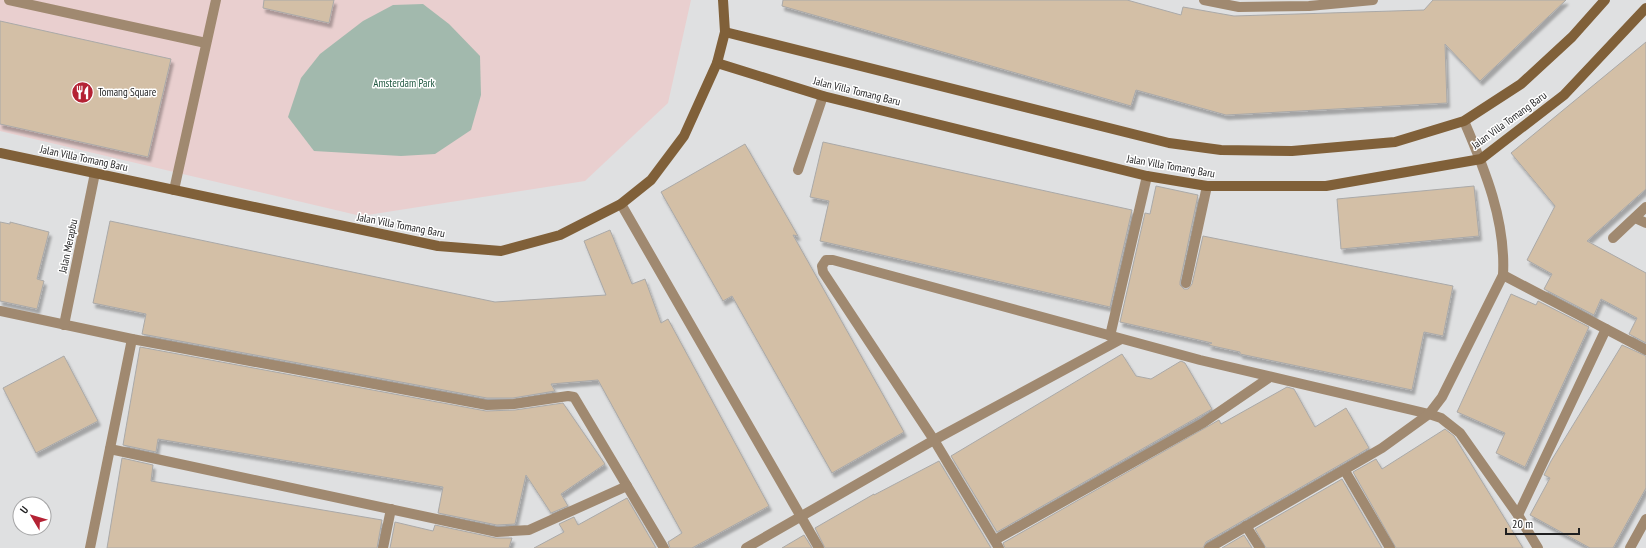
<svg xmlns="http://www.w3.org/2000/svg" width="1646" height="548" viewBox="0 0 1646 548" font-family="'PT Sans Narrow',sans-serif">
  <defs>
    <filter id="shadow"><feDropShadow dx="2.5" dy="4.5" stdDeviation="1" flood-color="#0004"/></filter>
  </defs>
  <rect width="100%" height="100%" fill="#dfe0e1"/>
  <polygon fill="#e9cfcf" points="0,0 691,0 668,103 585,181 361,216 0,131"/>
  <polygon fill="#a2b9ad" points="423,4 449,24 480,56 481,95 471,130 435,154 401,156 314,151 288,117 301,78 320,54 363,21 393,5"/>
  <g fill="#d3bfa6" stroke="#aaa9a8" filter="url(#shadow)">
    <polygon points="264,0 334,0 329,23 263,8"/>
    <polygon points="783,0 1127,0 1181,15 1183,7 1234,16 1424,10 1433,0 1566,0 1480,81 1445,44 1447,103 1226,115 1136,90 1131,106 782,6"/>
    <polygon points="0,21 171,59 148,157 0,124"/>
    <polygon points="1646,42 1646,189 1587,241 1646,273 1646,343 1629,334 1637,318 1601,299 1594,315 1544,289 1552,274 1527,260 1555,206 1511,153"/>
    <polygon points="823,142 1132,210 1110,307 820,241 829,201 810,197"/>
    <polygon points="745,144 798,236 793,235 904,432 832,473 732,296 723,301 661,192"/>
    <polygon points="1156,186 1198,195 1180,282 1180,285 1184,289 1188,289 1192,284 1203,236 1453,286 1443,336 1424,332 1412,390 1240,354 1240,352 1208,345 1212,343 1120,322 1145,213 1150,214"/>
    <polygon points="1474,186 1479,236 1341,249 1337,199"/>
    <polygon points="110,221 495,302 606,295 584,241 610,230 632,284 645,279 661,323 668,319 769,506 692,548 670,548 668,542 682,533 598,380 551,384 555,391 513,398 487,398 142,334 146,314 93,303"/>
    <polygon points="0,222 10,224 10,222 49,232 37,279 44,281 37,309 0,301"/>
    <polygon points="1511,294 1536,305 1538,301 1589,327 1525,467 1496,453 1505,433 1457,412"/>
    <polygon points="1622,345 1646,356 1646,488 1613,548 1590,548 1530,515 1550,478 1544,475 1551,461"/>
    <polygon points="140,347 486,411 515,410 563,403 605,464 561,494 568,506 551,513 526,475 515,524 497,525 438,513 443,487 158,439 156,452 123,445"/>
    <polygon points="1122,354 1136,376 1151,379 1181,361 1185,363 1212,409 997,532 951,456"/>
    <polygon points="64,356 98,421 36,453 3,388"/>
    <polygon points="1287,387 1294,389 1315,427 1346,408 1369,448 1206,542 1203,548 1005,548 1003,543 1219,420 1221,424"/>
    <polygon points="1445,429 1454,436 1523,548 1396,548 1353,472 1376,459 1382,469"/>
    <polygon points="122,458 153,465 151,481 382,520 377,548 107,548"/>
    <polygon points="939,461 991,548 825,548 815,528 874,494 874,495"/>
    <polygon points="1342,479 1382,548 1266,548 1255,529"/>
    <polygon points="627,498 656,548 534,548 564,532 559,524 574,517 578,525"/>
    <polygon points="395,522 433,531 435,525 496,538 512,538 509,548 390,548"/>
    <polygon points="804,535 812,548 782,548"/>
    <polygon points="1244,535 1252,548 1222,548"/>
  </g>
  <g fill="none" stroke-linecap="round" stroke-linejoin="round">
    <g stroke="#a08970" stroke-width="10">
      <polyline points="9,0 206,43"/>
      <polyline points="174,190 216,0"/>
    </g>
    <g stroke="#a08970" stroke-width="10">
      <polyline points="1204,0 1239,7 1309,6 1373,0"/>
      <polyline points="798,170 823,96"/>
      <polyline points="621,204 819,548"/>
      <polyline points="1635,218 1646,223"/>
      <polyline points="1613,238 1646,207"/>
      <polyline points="1503,275 1646,350"/>
      <polyline points="1186,283 1207,186"/>
      <polyline points="0,311 132,339 487,405 514,404 568,396 574,397 664,548"/>
      <polyline points="64,325 95,173"/>
      <polyline points="1110,336 1147,176"/>
      <polyline points="110,449 497,532 529,530 627,486"/>
      <polyline points="1345,471 1390,548"/>
      <polyline points="1518,515 1606,329"/>
      <polyline points="1246,526 1260,548"/>
      <polyline points="995,540 1203,423 1270,377"/>
      <polyline points="90,548 132,339"/>
      <polyline points="383,548 391,509"/>
      <polyline points="746,548 934,440 1121,339"/>
      <polyline points="999,548 934,440 823,272 822,266 826,260 833,260 1200,360 1429,414 1441,418 1460,433 1518,515 1538,548"/>
      <path d="M1209,548L1382,448L1429,414L1442,397L1503,275C1506,221 1485,170 1464,121"/>
      <polyline points="1630,548 1646,519"/>
    </g>
    <g stroke="#806039" stroke-width="10">
      <polyline points="725,32 1169,143 1221,150 1292,151 1395,142 1464,121 1521,84 1572,37 1605,0"/>
      <polyline points="717,63 823,96 1147,176 1207,186 1326,186 1481,159 1564,95 1646,8"/>
      <polyline points="0,153 438,246 501,251 560,235 621,204 651,180 684,136 717,63 725,32 723,0"/>
    </g>
  </g>
  <defs>
    <symbol id="restaurant-disc" viewBox="-11 -11 22 22"><circle r="9.5" fill="#b42234" stroke="#fff"/><path d="M-5-6h1v4h1v-4h1v4h1v-4h1v5L-1.5 .5V6h-2V.5L-5-1ZM5-6V6H3V1.5H1.5Q1.5-4 5-6Z" fill="#fff"/></symbol>
  </defs>
  <g fill-rule="evenodd">
    <use href="#restaurant-disc" x="70" y="80" width="25" height="25"/>
  </g>
  <g text-anchor="middle" dominant-baseline="central" stroke-width="3" stroke-linejoin="round" paint-order="stroke">
    <g font-size="11" fill="#215841" stroke="#fff">
      <text x="404" y="83">Amsterdam Park</text>
    </g>
    <g font-size="11" fill="#1f1f20" stroke="#fff">
      <text transform="translate(857 91) rotate(14)">Jalan Villa Tomang Baru</text>
      <text transform="translate(1509 120) rotate(-36)">Jalan Villa Tomang Baru</text>
      <text transform="translate(84 158) rotate(12)">Jalan Villa Tomang Baru</text>
      <text transform="translate(1171 166) rotate(10)">Jalan Villa Tomang Baru</text>
      <text transform="translate(401 225) rotate(11)">Jalan Villa Tomang Baru</text>
      <text transform="translate(68 246) rotate(-78)">Jalan Merapbu</text>
    </g>
    <g font-size="11" fill="#1f1f20" stroke="#fff" text-anchor="start">
      <text x="98" y="92">Tomang Square</text>
    </g>
  </g>
  <g transform="translate(32 516) rotate(308)"><circle r="19" fill="#ffffff" stroke="#a5a5a6"/>
  <path d="M0-3L7 15L0 10L-7 15Z" fill="#b42234"/>
  <text y="-6" font-size="11" font-weight="bold" text-anchor="middle" fill="#1f1f20">U</text>
  </g>
  <path d="M1506 528v6h73v-6" fill="none" stroke="#1f1f20" stroke-width="2"/>
  <text x="1512" y="528" font-size="12" fill="#1f1f20" stroke="#ffffff" stroke-width="3" paint-order="stroke">20 m</text>
</svg>
